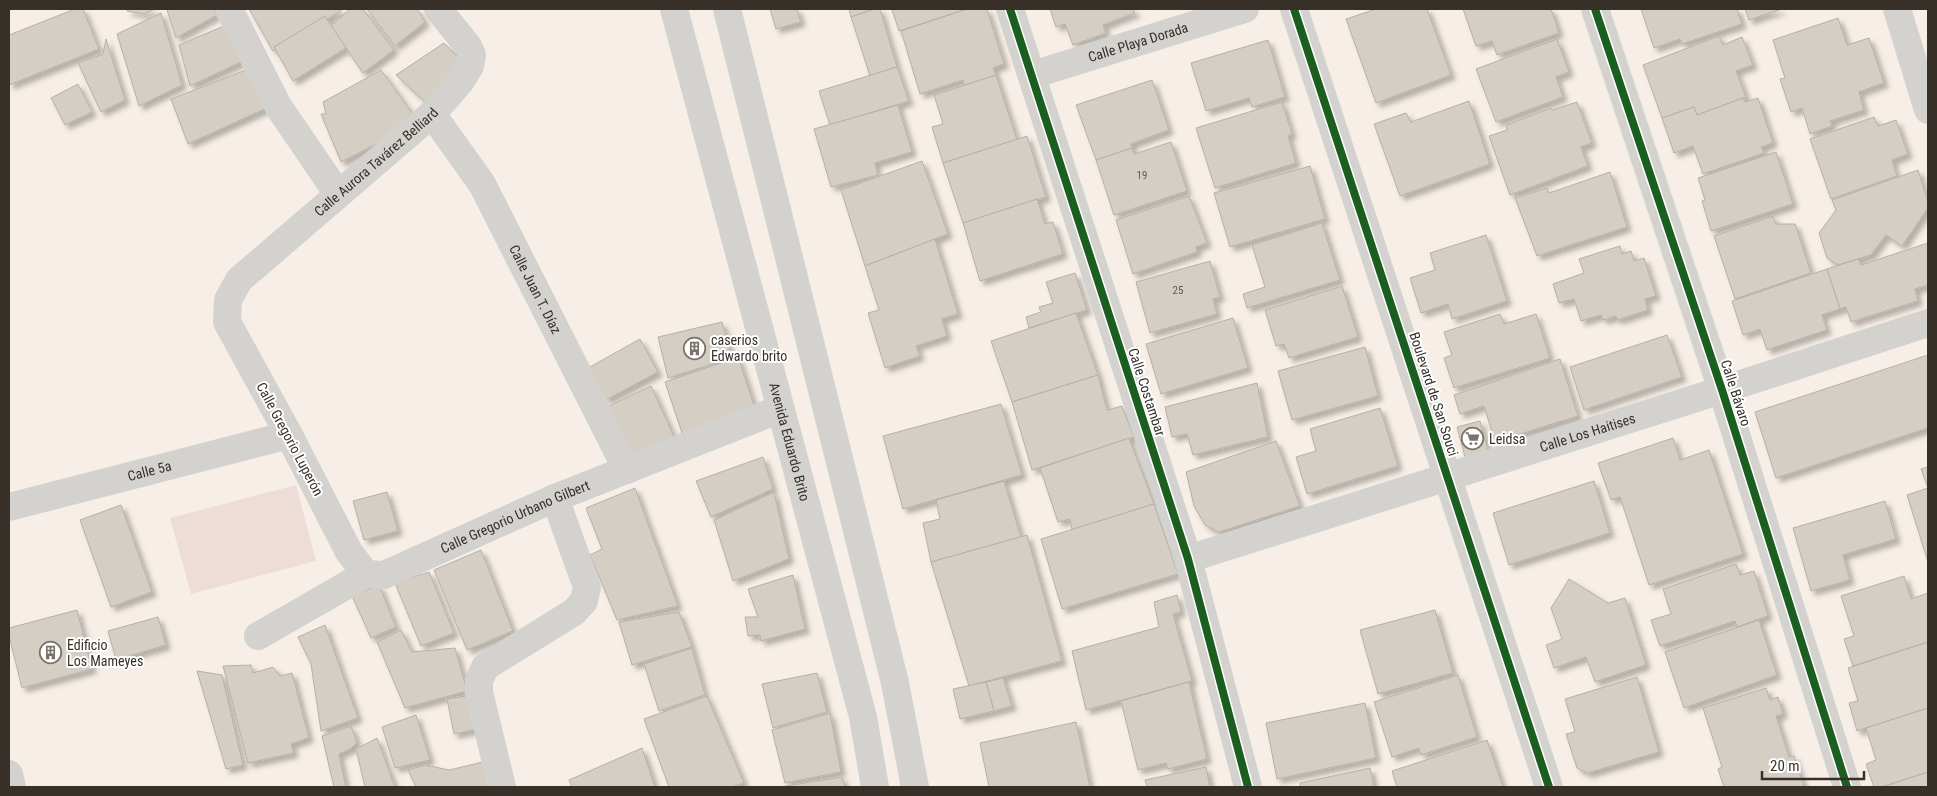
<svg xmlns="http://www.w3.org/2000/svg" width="1937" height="796" viewBox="0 0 1937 796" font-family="'Roboto Condensed',sans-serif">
  <defs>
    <filter id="shadow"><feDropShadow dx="4.5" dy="4.5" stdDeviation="2.5" flood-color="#0004"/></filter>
  </defs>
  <rect width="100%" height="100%" fill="#f7efe7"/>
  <polygon fill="#eedcd9" points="296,485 316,561 191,594 170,518"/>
  <g fill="#d4cec4" stroke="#b5b0a8" filter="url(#shadow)">
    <polygon points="75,9 83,9 99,49 9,85 9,35"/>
    <polygon points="127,9 155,9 144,14 127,11"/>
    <polygon points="169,9 214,9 217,15 176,38 167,10"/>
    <polygon points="249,9 340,9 341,11 273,51"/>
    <polygon points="350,9 363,9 394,50 363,73 331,26"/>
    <polygon points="367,9 417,9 425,22 395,46"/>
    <polygon points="770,9 797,9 801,22 776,29"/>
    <polygon points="849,9 874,9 851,17"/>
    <polygon points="874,9 880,9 897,67 870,76 851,17"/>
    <polygon points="894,9 967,9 899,31 892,10"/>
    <polygon points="967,9 987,9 1004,64 993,68 996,75 964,86 963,80 920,94 901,31"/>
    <polygon points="1050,9 1133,9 1135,13 1103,25 1106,33 1073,45 1065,24 1056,27"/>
    <polygon points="1376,9 1427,9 1451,75 1376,103 1346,19"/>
    <polygon points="1463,9 1551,9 1559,33 1497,55 1492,41 1476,46"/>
    <polygon points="1641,9 1737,9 1742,24 1682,44 1680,39 1654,48"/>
    <polygon points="1745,9 1782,9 1749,20"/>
    <polygon points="161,13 182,85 139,106 117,34"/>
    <polygon points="325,16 346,48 293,81 274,47"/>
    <polygon points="1838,18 1847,45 1869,38 1884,83 1859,92 1864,110 1830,121 1832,126 1810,134 1802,108 1791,112 1780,79 1785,78 1773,40"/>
    <polygon points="226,25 241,62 190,86 179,45"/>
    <polygon points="1719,36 1723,45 1742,37 1753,65 1736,71 1746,97 1697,115 1694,107 1662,118 1643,65"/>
    <polygon points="106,39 125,100 101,112 78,63 103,54"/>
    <polygon points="1557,39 1569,72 1556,77 1563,97 1496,122 1476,69"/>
    <polygon points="1268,40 1285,97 1252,107 1249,98 1206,111 1191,63"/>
    <polygon points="444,43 465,64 425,102 396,75"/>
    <polygon points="897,67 909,101 830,125 819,91"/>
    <polygon points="251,68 269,107 188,144 171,99"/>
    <polygon points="381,70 412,113 400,132 341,162 321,114 326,114 323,102"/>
    <polygon points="996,75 1017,140 943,163 932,127 943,124 934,95"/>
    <polygon points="1152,80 1169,130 1131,144 1132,148 1096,160 1076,105"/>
    <polygon points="78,84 92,112 65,125 51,98"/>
    <polygon points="1743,98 1745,102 1758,98 1773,143 1761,147 1764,153 1703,174 1693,146 1674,153 1662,118 1694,107 1697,115"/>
    <polygon points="1469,101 1490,164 1400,196 1374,124 1406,113 1411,122"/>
    <polygon points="1282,102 1292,134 1288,136 1296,163 1215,188 1196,128"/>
    <polygon points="1577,102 1592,143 1581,147 1588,166 1510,195 1489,136 1507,130 1506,125 1551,108 1552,110"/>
    <polygon points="898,105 912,152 875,163 878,175 831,187 814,129"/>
    <polygon points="1874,117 1878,126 1896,120 1908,154 1892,160 1897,176 1831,199 1810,139"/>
    <polygon points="1027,136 1046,197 963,223 943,163"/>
    <polygon points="1171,142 1187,191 1114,215 1096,160 1132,148 1134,154"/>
    <polygon points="1776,152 1793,204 1711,231 1702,201 1705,200 1698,178"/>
    <polygon points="922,161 948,234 865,266 841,190"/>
    <polygon points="1310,166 1325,219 1230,247 1214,193"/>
    <polygon points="1918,170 1928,202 1928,208 1902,246 1886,235 1871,255 1838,265 1827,258 1819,233 1836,210 1832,200"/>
    <polygon points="1610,172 1627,227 1537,256 1515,198 1547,188 1549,193"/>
    <polygon points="1189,196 1207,243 1196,247 1197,252 1133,274 1116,220"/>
    <polygon points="1037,199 1045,224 1053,222 1063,254 980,281 963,223"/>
    <polygon points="1773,216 1776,224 1795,224 1811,273 1735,299 1714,236"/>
    <polygon points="1322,223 1340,280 1247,308 1243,294 1265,287 1252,245"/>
    <polygon points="1486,235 1507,301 1452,319 1448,304 1421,313 1410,278 1435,270 1430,253"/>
    <polygon points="935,239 958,314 942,319 947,336 916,346 920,356 885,368 868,313 879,310 865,266"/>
    <polygon points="1928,243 1928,285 1915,289 1918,301 1851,322 1846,307 1840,309 1827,269 1858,259 1861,265"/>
    <polygon points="1620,246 1622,254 1631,251 1634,261 1644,258 1656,296 1645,299 1648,310 1617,320 1616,316 1603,320 1601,315 1581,321 1574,299 1559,303 1553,284 1584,273 1579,259"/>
    <polygon points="1210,261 1220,297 1213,299 1217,314 1150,333 1136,282"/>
    <polygon points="1827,269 1840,309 1822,315 1827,330 1767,350 1760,329 1743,335 1732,301"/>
    <polygon points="1075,273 1087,310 1029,328 1026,317 1041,312 1039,307 1053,303 1046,282"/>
    <polygon points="1342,286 1358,337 1289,358 1284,344 1276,346 1265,310"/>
    <polygon points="1076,313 1098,375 1012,402 991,341"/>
    <polygon points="1500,314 1504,324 1536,314 1550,358 1454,388 1444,358 1452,355 1444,332"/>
    <polygon points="1233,318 1248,368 1161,394 1146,344"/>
    <polygon points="722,322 732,358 668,378 658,337"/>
    <polygon points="1667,335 1682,377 1584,410 1570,367"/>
    <polygon points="640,339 658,372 606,400 588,368"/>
    <polygon points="1365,347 1378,396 1292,420 1278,371"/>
    <polygon points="1928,355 1928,428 1776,478 1755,412"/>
    <polygon points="738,357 757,414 684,439 665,382"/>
    <polygon points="1560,359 1578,416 1495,442 1484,406 1460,414 1454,395"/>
    <polygon points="1098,375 1107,410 1122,406 1134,437 1032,470 1012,402"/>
    <polygon points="1257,383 1268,437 1193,455 1187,434 1172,437 1165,407"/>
    <polygon points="651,386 676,441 630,463 605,408"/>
    <polygon points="1001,404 1022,475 903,509 883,436"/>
    <polygon points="1380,408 1398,466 1307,494 1296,457 1316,451 1310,429"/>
    <polygon points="1480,421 1488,451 1465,457 1457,427"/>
    <polygon points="1129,438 1154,504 1072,530 1070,519 1058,522 1040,468"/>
    <polygon points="1673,438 1680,460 1709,450 1743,554 1649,585 1620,497 1611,500 1598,463"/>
    <polygon points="1276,441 1300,506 1219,532 1205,525 1194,506 1186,472"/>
    <polygon points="763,457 773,489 711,517 696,481"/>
    <polygon points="1928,467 1928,488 1921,469"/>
    <polygon points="1004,481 1021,537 931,562 923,523 940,519 936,500"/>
    <polygon points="1594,481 1610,533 1509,565 1493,513"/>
    <polygon points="635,488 678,606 617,620 590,555 602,549 586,508"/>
    <polygon points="1928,488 1928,562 1907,495"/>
    <polygon points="387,492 398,531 364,540 353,501"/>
    <polygon points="774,492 789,559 733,581 714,520"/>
    <polygon points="1885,501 1896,539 1843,555 1850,580 1811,591 1793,528"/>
    <polygon points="1154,504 1178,574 1062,609 1041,539"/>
    <polygon points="121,505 152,592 111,607 80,520"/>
    <polygon points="1027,535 1062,661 969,686 931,562"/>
    <polygon points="481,550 513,631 467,650 434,570"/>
    <polygon points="1736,564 1740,575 1754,571 1768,616 1737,627 1735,621 1660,646 1651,620 1671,614 1663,589"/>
    <polygon points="429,572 454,633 421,646 395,583"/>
    <polygon points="793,575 805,629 761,641 760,635 748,636 745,617 758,617 748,589"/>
    <polygon points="1904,576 1911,599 1928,593 1928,642 1853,666 1844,639 1854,636 1841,596"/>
    <polygon points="1569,579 1608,603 1625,598 1646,665 1595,682 1586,657 1554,668 1546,645 1562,639 1551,608"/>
    <polygon points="379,585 396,627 371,638 352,596"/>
    <polygon points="1177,595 1181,612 1173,614 1192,681 1086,710 1072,651 1159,627 1154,602"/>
    <polygon points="77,610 92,669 22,688 9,636 9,628"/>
    <polygon points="1435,610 1453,673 1378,694 1360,630"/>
    <polygon points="679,612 692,647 632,665 619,622"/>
    <polygon points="158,617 166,645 116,660 108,631"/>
    <polygon points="1759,620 1777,675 1684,708 1665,652"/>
    <polygon points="325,625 358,718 321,731 311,664 298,637"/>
    <polygon points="401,630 412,652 455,648 467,691 405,708 377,642"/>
    <polygon points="1928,642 1928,708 1857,731 1849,703 1858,701 1848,668"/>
    <polygon points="692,648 705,695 659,711 644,664"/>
    <polygon points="251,665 253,673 273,667 280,676 292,673 309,738 291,744 294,753 248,763 223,666"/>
    <polygon points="197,671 222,675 243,765 226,769"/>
    <polygon points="817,673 827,712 773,728 762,684"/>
    <polygon points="1458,675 1477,737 1421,755 1419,748 1392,757 1374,702"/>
    <polygon points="1637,677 1659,752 1588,773 1577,768 1566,734 1575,732 1565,699"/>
    <polygon points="1003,678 1012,706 994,711 986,682"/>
    <polygon points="986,682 994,711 960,719 953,689"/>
    <polygon points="1189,682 1207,759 1168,769 1166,763 1138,770 1121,701"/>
    <polygon points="1766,688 1770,700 1778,697 1783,714 1776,716 1789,757 1794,756 1804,787 1724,787 1718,769 1722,767 1703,708"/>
    <polygon points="472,695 478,729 454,734 447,699"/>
    <polygon points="707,696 744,783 731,787 669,787 644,719"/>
    <polygon points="1365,703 1376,758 1277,779 1266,723"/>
    <polygon points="1928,708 1928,772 1882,787 1874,787 1866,764 1876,760 1866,728"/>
    <polygon points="830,713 841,772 785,783 772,730"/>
    <polygon points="416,715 430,760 395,768 382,727"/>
    <polygon points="1076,722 1090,787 989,787 980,743"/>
    <polygon points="351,726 357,742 352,748 339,754 346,787 334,787 322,736"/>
    <polygon points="377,738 395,787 365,787 356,749"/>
    <polygon points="1487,740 1503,787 1397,787 1392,771"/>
    <polygon points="642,748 655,787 572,787 569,780"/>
    <polygon points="483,762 489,787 416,787 408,770 425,765 449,770"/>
    <polygon points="1206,767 1210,787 1147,787 1145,780"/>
    <polygon points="1370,768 1374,787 1300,787 1300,783"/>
    <polygon points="1928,772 1928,787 1882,787"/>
    <polygon points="842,777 845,787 780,787"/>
  </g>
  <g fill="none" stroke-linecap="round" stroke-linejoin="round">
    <g stroke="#d4d2ce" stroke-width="28">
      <polyline points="229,9 278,106 338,194"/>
      <polyline points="1010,9 1188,559 1248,787"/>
      <polyline points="1294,9 1549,787"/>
      <polyline points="1595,9 1722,390 1847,787"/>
      <polyline points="1897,9 1928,110"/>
      <path id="s1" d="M1032,75L1245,9"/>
      <path id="s2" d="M432,114L482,184L627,470"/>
      <path id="s3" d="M9,507L289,435"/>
      <path id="s4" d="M1188,559L1722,390L1928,323"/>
      <path id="s5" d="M366,574L349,552L289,435L227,322L228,300L239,280L432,114L460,82L470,66L472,55L468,46L438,9"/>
      <path id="s6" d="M258,636L366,574L384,575L555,498L780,409"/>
      <polyline points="9,774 12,787"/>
      <polyline points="502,787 479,692 479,681 485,667 574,612 584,601 587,587 555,498"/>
    </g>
    <g stroke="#d4d2ce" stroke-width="28">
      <path id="s7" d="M674,9L863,717L875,787"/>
      <polyline points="727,9 895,683 915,787"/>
    </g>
    <defs>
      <g id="cycleway">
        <polyline points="1010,9 1188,559 1248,787"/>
        <polyline points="1294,9 1549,787"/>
        <polyline points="1595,9 1722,390 1847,787"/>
      </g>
    </defs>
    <use href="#cycleway" stroke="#fff" stroke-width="11"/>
    <use href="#cycleway" stroke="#1b5e20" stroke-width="8"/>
  </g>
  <defs>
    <symbol id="building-ring" viewBox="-11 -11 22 22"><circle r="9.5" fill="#fff" stroke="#7a736c" stroke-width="1.5"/><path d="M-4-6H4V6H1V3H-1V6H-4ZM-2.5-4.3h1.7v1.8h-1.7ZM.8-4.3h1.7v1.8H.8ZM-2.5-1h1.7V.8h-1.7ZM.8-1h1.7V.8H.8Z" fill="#7a736c"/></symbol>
    <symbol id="supermarket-ring" viewBox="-11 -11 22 22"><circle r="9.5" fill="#fff" stroke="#7a736c" stroke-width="1.5"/><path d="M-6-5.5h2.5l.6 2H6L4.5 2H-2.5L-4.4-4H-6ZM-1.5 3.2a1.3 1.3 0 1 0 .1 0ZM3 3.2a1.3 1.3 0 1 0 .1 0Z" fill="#7a736c"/></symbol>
  </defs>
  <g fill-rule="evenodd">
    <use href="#building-ring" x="682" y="336" width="25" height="25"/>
    <use href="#supermarket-ring" x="1460" y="426" width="25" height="25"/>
    <use href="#building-ring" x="38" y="640" width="25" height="25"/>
  </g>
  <g text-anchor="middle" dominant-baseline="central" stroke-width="4" stroke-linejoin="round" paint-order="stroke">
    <g font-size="11" fill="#5e5850">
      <text x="1142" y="175">19</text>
      <text x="1178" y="290">25</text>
    </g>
    <g font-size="14" fill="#373029" stroke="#fff">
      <text stroke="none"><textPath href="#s1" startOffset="111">Calle Playa Dorada</textPath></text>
      <text stroke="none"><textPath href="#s5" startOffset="514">Calle Aurora Tavárez Belliard</textPath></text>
      <text stroke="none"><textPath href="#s2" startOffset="204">Calle Juan T. Díaz</textPath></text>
      <text transform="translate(1147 392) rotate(72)">Calle Costambar</text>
      <text transform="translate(1736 393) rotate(72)">Calle Bávaro</text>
      <text transform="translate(1434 394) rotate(72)">Boulevard de San Souci</text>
      <text stroke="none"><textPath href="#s4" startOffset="419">Calle Los Haitises</textPath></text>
      <text transform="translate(290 439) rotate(62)">Calle Gregorio Luperón</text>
      <text stroke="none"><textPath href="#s7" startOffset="448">Avenida Eduardo Brito</textPath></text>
      <text stroke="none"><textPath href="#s3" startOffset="145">Calle 5a</textPath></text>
      <text stroke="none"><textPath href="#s6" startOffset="286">Calle Gregorio Urbano Gilbert</textPath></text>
    </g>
    <g font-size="14" fill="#373029" stroke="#fff" text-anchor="start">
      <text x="711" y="340">caserios<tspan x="711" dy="16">Edwardo brito</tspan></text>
      <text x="1489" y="439">Leidsa</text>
      <text x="67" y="645">Edificio<tspan x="67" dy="16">Los Mameyes</tspan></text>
    </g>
  </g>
  <rect width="1937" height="796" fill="none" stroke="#373029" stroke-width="20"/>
  <path d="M1762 771v8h102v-8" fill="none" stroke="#373029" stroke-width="2.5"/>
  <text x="1770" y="771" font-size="15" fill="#373029" stroke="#ffffff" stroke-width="4" paint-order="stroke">20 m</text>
</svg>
